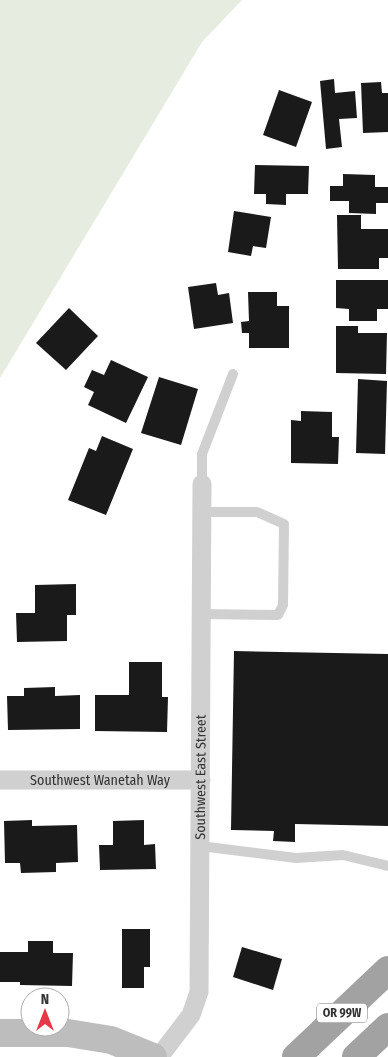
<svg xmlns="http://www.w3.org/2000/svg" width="388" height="1057" viewBox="0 0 388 1057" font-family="'Fira Sans Condensed',sans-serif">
  <rect width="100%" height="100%" fill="#fff"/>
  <polygon fill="#e6ecdf" points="0,0 242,0 202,42 0,378"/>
  <g fill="#1a1a1a">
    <polygon points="334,79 335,93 355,91 357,118 339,119 342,147 326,149 320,81"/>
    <polygon points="381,82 382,93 388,93 388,132 363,133 361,83"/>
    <polygon points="279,90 312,102 296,147 263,135"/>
    <polygon points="255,165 309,166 308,194 286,194 286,205 266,204 266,194 254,194"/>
    <polygon points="343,174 375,175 375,187 388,187 388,203 376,203 376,214 349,213 349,201 330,201 330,186 343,186"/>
    <polygon points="234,211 271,217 266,248 253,246 251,256 228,252"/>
    <polygon points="337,215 361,215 361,229 388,229 388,258 379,258 379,269 338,269"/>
    <polygon points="336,280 388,280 388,309 377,309 377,321 349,321 349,309 336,308"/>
    <polygon points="216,283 218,295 229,293 233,323 194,329 188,287"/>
    <polygon points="248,292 277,292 277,306 289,306 289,348 249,348 249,333 242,333 241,322 249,321"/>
    <polygon points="69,308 98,336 66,370 36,343"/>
    <polygon points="336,326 358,326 358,333 387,333 386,374 336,373"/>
    <polygon points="111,360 148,377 126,423 88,405 94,392 84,387 92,370 104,375"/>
    <polygon points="159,377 198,389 181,445 141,433"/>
    <polygon points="358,379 387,381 385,454 356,453"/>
    <polygon points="301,411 332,412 332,437 339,437 338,464 291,463 291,420 301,421"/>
    <polygon points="102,436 133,449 106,515 68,500 89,448 96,451"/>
    <polygon points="76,584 76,615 67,615 67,641 17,642 16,613 35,613 35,585"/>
    <polygon points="234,651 388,654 388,826 295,824 295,842 273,841 274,831 231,830"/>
    <polygon points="129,662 162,662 162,697 168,697 167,732 95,731 95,695 129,695"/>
    <polygon points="55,687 55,696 80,695 80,729 8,730 7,696 24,696 24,688"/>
    <polygon points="32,820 32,826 77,825 78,862 56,863 56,872 21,873 20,863 5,863 4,821"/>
    <polygon points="144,820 144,845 155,844 156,869 100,870 99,845 113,845 113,821"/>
    <polygon points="122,929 150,929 150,967 144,967 144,988 122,988"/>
    <polygon points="28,941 53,941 53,953 73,953 72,986 20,985 20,982 0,982 0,952 28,952"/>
    <polygon points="242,947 282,959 273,990 233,977"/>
  </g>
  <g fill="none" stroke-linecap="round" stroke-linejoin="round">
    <g stroke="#d0d0d0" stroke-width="10">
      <polyline points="202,484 202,454 233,374"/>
      <polyline points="202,614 278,615 283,605 284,524 257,512 202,512"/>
      <polyline points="200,846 296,858 343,855 388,866"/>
    </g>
    <g stroke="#d0d0d0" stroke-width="19">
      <path id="s1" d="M0,780H201"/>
      <path id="s2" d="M159,1057L191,1015L199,992L202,484"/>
    </g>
    <polyline stroke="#bdbdbd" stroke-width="28" points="0,1033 68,1033 111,1040 153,1057"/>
    <g stroke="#a2a2a2" stroke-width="28">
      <polyline points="296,1057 388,970"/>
      <polyline points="356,1057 388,1027"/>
    </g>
  </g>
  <g text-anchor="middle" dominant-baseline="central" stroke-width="5" stroke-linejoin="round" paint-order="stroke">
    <rect fill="#fff" stroke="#707070" stroke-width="1" x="317" y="1003.5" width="50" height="19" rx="4"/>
    <g font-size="12" font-weight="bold" fill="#333">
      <text x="342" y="1013">OR 99W</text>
    </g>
    <g font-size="14" fill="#333" stroke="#fff">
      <text stroke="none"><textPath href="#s2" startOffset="292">Southwest East Street</textPath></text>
      <text stroke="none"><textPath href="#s1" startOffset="100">Southwest Wanetah Way</textPath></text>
    </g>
  </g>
  <g transform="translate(45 1012)"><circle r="24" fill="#ffffff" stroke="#adadad"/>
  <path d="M0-4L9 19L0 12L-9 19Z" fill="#e63946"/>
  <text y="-8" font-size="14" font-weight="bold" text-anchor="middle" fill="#333333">N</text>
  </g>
</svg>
